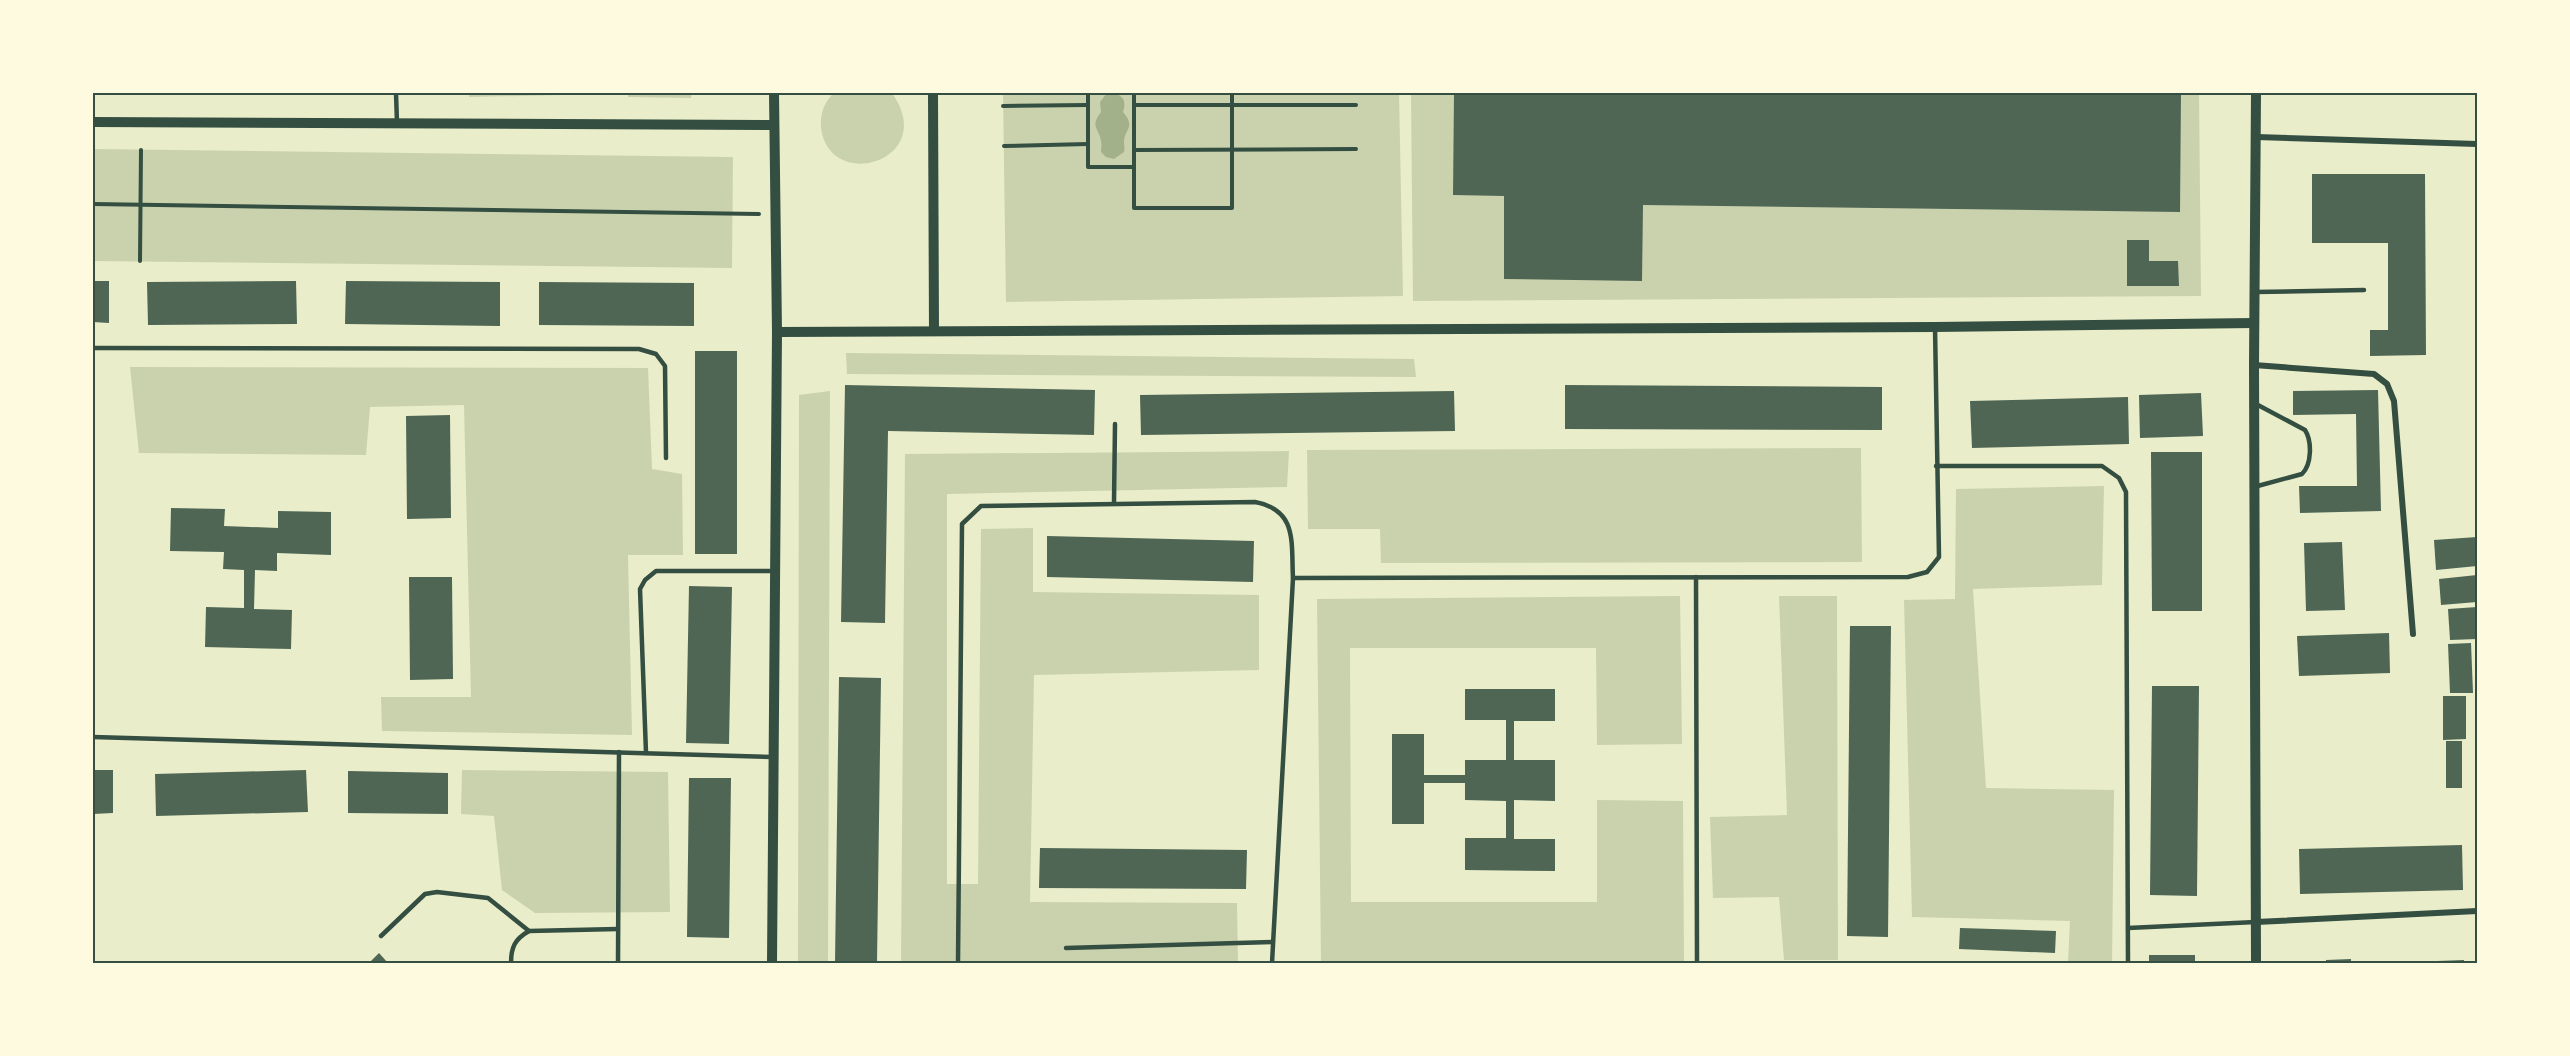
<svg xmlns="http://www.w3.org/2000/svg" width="2570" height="1056" viewBox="0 0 2570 1056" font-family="Overpass,sans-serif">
  <rect width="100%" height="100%" fill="#e9edc9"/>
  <g fill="#cad2ad">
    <polygon points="469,93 561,93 561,95 469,97"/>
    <polygon points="628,93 692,93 691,98 628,97"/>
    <path d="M834,93H892C940,161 828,194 821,127C820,114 824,102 834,93Z"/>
    <polygon points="1003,93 1399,93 1403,296 1006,302"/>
    <polygon points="1411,93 2199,93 2201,296 1413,301"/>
    <polygon points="93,149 733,157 732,268 93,261"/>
    <polygon points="846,353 1414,359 1416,377 847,374"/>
    <polygon points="130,367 648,368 652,469 682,474 683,555 628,555 632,735 382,731 381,697 471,697 464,405 370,407 366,455 139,453"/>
    <polygon points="830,391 828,963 798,963 799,395"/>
    <polygon points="1861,448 1862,562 1381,563 1380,529 1308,529 1307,450"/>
    <polygon points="1289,451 1287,487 947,494 947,884 978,884 981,529 1033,528 1033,592 1259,595 1259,670 1034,675 1030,902 1237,903 1238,963 901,963 905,454"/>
    <polygon points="2104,486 2102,585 1973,589 1986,788 2114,790 2112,963 2068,963 2070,921 1912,917 1904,600 1955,599 1956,489"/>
    <polygon points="1680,596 1682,744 1597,745 1596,648 1350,648 1351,902 1597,902 1597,800 1683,801 1684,963 1321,963 1317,599"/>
    <polygon points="1779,596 1837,596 1838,960 1784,960 1779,897 1713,898 1710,817 1787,815"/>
    <polygon points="462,770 668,772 670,912 535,913 502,890 494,816 461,814"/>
  </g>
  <path fill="#a3b18a" d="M1107,93C1120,93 1128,98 1123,112C1136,127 1125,129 1124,141C1124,145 1125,149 1124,152L1114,159L1106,157L1101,152C1101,148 1102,145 1101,141C1100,129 1089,127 1101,112L1100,102Z"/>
  <g fill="#4f6655">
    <polygon points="1454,93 2181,93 2180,212 1643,205 1642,281 1504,279 1504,196 1453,195"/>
    <polygon points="2312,174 2425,174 2426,355 2370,356 2370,330 2388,330 2388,243 2312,243"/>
    <polygon points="2127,240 2149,240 2149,261 2178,261 2179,286 2127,286"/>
    <polygon points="93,281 109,281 109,323 93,322"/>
    <polygon points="296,281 297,324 148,325 147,282"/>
    <polygon points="346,281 500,282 500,326 345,324"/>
    <polygon points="539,282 694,283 694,326 539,325"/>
    <rect x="695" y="351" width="42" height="203"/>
    <polygon points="845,385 1095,390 1094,435 888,431 885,623 841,622"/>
    <polygon points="1565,385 1882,387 1882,430 1565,429"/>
    <polygon points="2378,390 2381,511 2300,513 2299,486 2357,486 2356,414 2293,415 2293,391"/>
    <polygon points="1454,391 1455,431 1141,435 1140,395"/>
    <polygon points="2201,393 2203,436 2140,438 2139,395"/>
    <polygon points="2128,397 2129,444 1972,448 1970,401"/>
    <polygon points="450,415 451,518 407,519 406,416"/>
    <polygon points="2151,452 2202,452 2202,611 2152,611"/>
    <polygon points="171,508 225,509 224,526 278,528 278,511 331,512 331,555 277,553 277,571 255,570 254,609 292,610 291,649 205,647 206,607 244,608 244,570 223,569 224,552 170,551"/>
    <polygon points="1047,536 1254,541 1253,582 1047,577"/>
    <polygon points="2477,537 2477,566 2436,570 2434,540"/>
    <polygon points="2342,542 2345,610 2306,611 2304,543"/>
    <polygon points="2477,575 2477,602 2441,605 2439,579"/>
    <polygon points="409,577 452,577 453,679 410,680"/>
    <polygon points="689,586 732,587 729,744 686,743"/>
    <polygon points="2477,607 2477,639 2450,640 2448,609"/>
    <polygon points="1850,626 1891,626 1888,937 1847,936"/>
    <polygon points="2389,633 2390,673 2299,676 2297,636"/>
    <polygon points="2471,643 2473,693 2450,693 2448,644"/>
    <polygon points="839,677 881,678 877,963 835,963"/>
    <polygon points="2152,686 2199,686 2197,896 2150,895"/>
    <polygon points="1465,689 1555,689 1555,721 1514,721 1514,760 1555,760 1555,801 1514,800 1514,839 1555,839 1555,871 1465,870 1465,838 1506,838 1506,801 1465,800 1465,783 1424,783 1424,824 1392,824 1392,734 1424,734 1424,775 1465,775 1465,760 1506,760 1506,720 1465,720"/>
    <polygon points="2443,696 2466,696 2466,739 2443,740"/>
    <rect x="2446" y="741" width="16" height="47"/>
    <polygon points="93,770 113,770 113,813 93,814"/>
    <polygon points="306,770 308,812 156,816 155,774"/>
    <polygon points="348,771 448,773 448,814 348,813"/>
    <polygon points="689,778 731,778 729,938 687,937"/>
    <polygon points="2462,845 2463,890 2300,894 2299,849"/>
    <polygon points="1040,848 1247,850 1246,889 1039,888"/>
    <polygon points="1960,928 2056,931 2055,953 1959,949"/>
    <polygon points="379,953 388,963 369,963"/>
    <rect x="2149" y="955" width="46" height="8"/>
    <polygon points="2351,959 2351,963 2326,963 2326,960"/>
    <polygon points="2464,960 2464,963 2437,963 2437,961"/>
  </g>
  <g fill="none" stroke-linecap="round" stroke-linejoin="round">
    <g stroke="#344e41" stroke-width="4">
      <polyline points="1088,93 1088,167 1134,167"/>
      <polyline points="1134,93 1134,208 1232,208 1232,93"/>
      <polyline points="1134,105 1356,105"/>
      <polyline points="1003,106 1088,105"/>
      <polyline points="1004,146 1088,144"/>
      <polyline points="1134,150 1356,149"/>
      <polyline points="93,204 759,214"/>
      <polyline points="140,261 141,150"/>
    </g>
    <g stroke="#344e41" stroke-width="4.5">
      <polyline points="396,93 397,123"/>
      <polyline points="2254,292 2364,290"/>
      <polyline points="93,348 639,349 656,354 665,366 666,458"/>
      <polyline points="1936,466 2102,466 2119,478 2126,492 2128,963"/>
      <path d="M2254,487L2302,474C2312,464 2312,441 2305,430L2256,404"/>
      <polyline points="1114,502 1115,424"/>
      <polyline points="1696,577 1697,963"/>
      <polyline points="1293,578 1908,577 1927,572 1939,557 1935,327"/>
      <polyline points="93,737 773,757"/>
      <polyline points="646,753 640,589 645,580 656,571 775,571"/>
      <polyline points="2128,928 2256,922"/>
      <polyline points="381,936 425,894 437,892 488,898 529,931"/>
      <polyline points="1066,948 1273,942"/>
      <path d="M511,963C511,947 515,939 529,931L618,929"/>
      <polyline points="618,963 619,752"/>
      <path d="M958,963L962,524L981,506L1255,502C1298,510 1291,543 1293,578L1272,963"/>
    </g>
    <g stroke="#344e41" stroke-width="6">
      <polyline points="2256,137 2477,144"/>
      <polyline points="2254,365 2374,374 2387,384 2394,401 2413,634"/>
      <polyline points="2256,922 2477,911"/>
    </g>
    <g stroke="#344e41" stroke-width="10">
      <polyline points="933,93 934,331"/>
      <polyline points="93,122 774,125"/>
      <polyline points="777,332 1935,327 2254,323"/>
      <polyline points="772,963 777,332 774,93"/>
      <polyline points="2256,963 2254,365 2256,93"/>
    </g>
  </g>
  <rect width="2570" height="1056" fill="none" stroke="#fefae0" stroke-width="189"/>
  <rect x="94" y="94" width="2382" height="868" fill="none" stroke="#344e41" stroke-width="2"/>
</svg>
